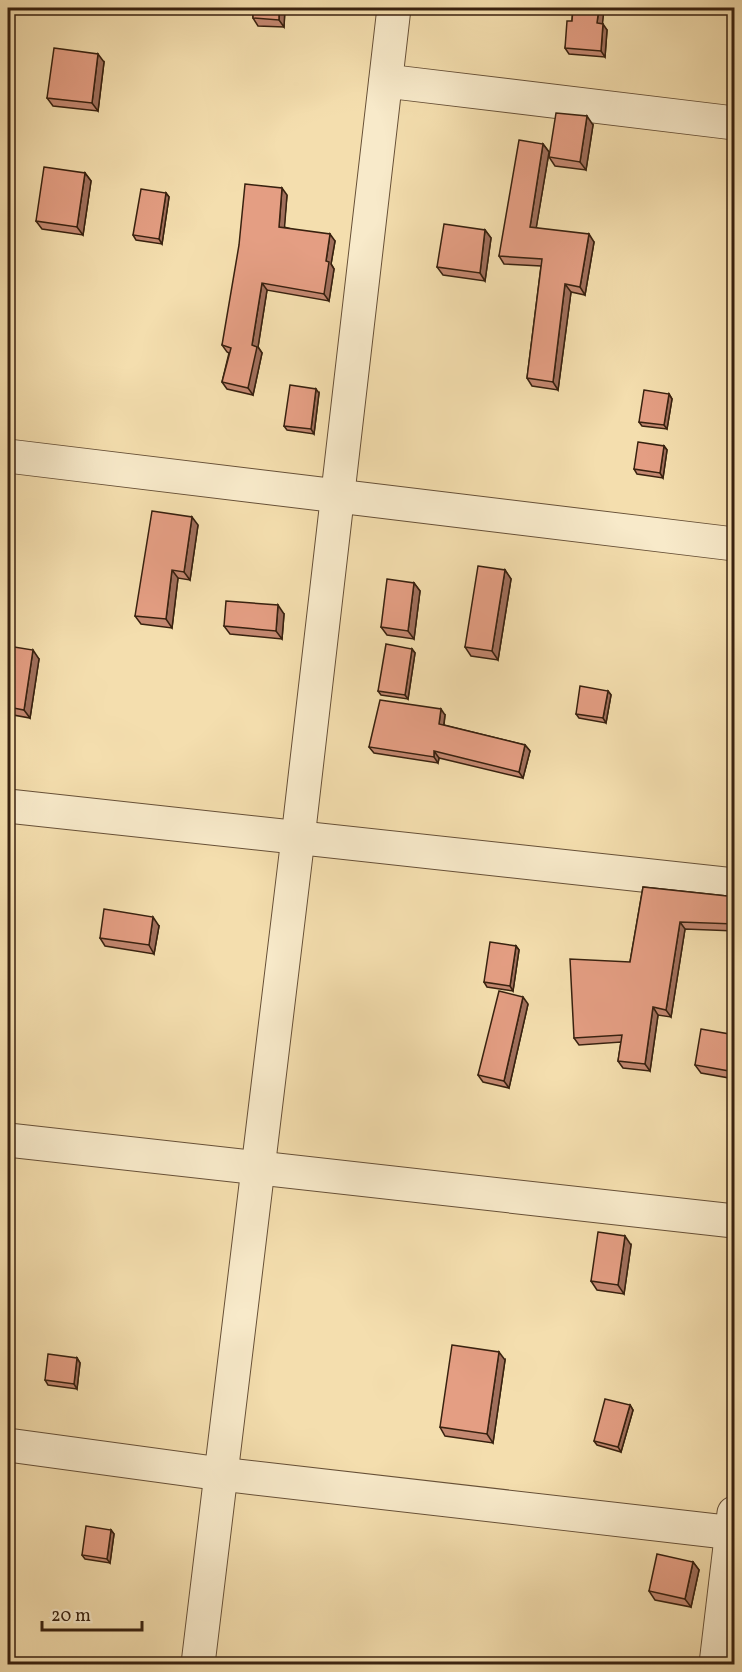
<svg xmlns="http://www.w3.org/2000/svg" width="742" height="1672" viewBox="0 0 742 1672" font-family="Vollkorn,serif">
  <rect width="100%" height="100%" fill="#f4deae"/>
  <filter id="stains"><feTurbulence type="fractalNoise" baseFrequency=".00333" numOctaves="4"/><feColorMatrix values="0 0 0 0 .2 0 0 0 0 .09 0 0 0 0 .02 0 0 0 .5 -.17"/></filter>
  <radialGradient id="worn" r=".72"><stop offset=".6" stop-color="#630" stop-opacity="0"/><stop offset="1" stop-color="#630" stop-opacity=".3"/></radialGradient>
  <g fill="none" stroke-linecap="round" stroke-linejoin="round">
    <defs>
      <g id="minor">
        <polyline points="386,81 734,123"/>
        <polyline points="8,456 734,544"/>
        <polyline points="8,806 734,885"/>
        <polyline points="8,1140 734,1221"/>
        <polyline points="8,1445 221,1474 734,1533"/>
        <polyline points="198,1664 298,838 394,8"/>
        <polyline points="716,1664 734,1513"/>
      </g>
    </defs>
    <use href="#minor" stroke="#675037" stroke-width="35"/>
    <use href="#minor" stroke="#f8eaca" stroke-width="33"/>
  </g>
  <g fill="#c48871" stroke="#38210f" stroke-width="1.5">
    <polygon points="253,8 285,8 284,27 258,26 253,18"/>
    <polygon points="573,8 604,8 602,24 607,30 605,57 569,54 565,48 572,21"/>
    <polygon points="104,62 98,111 53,106 47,98"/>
    <polygon points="593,125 586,170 555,166 549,157"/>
    <polygon points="543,144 549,152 536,228 594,242 585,295 571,292 558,390 532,386 527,378 541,266 504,264 499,256"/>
    <polygon points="85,173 91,181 83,235 42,229 36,221"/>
    <polygon points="166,193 169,197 162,244 136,240 133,235"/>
    <polygon points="287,195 284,227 335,241 331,264 334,269 329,301 267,290 258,347 262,353 253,395 227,389 222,382 229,353 227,352 222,345"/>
    <polygon points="485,230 491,238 485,281 443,275 437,267"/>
    <polygon points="319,393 314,434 287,430 284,426"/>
    <polygon points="669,394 672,399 667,429 642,426 639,422"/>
    <polygon points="664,446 667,450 663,478 637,474 634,469"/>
    <polygon points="198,525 190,580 178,578 172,628 141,624 135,616"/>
    <polygon points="505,570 511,579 498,660 471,656 465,647"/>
    <polygon points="414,583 420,591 414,639 387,635 381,627"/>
    <polygon points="284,614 282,639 230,634 224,626"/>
    <polygon points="8,646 39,659 30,718 8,714"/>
    <polygon points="412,649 415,653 408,699 381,695 378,691"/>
    <polygon points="608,691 611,695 606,723 579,718 576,714"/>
    <polygon points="445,715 444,725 525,745 530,751 523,778 439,758 438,763 374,753 369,747"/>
    <polygon points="643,887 727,896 735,895 735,931 685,929 671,1017 658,1015 650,1071 623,1068 618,1061 621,1042 579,1045 574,1038 630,962"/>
    <polygon points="159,926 154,954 105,946 100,938"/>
    <polygon points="516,946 519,950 513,991 487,987 484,982"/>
    <polygon points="528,1004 509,1088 483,1082 478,1075"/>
    <polygon points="735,1035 735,1079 701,1073 695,1065"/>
    <polygon points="631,1245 624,1294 597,1290 591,1281"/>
    <polygon points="77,1358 80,1363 77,1389 48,1385 45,1380"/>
    <polygon points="505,1360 493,1443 445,1436 440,1427"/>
    <polygon points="630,1405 633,1410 621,1452 597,1445 594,1441"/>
    <polygon points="111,1530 114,1534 110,1563 85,1559 82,1555"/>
    <polygon points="693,1562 699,1570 691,1607 655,1600 649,1591"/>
  </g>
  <g fill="#a06f5c" stroke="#38210f" stroke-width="1.5">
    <polygon points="279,8 285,8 284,27 279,20"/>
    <polygon points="599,8 604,8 602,29 597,23"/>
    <polygon points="603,24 607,30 605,57 601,51"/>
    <polygon points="98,54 104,62 98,111 92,103"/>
    <polygon points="587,116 593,125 586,170 580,162"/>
    <polygon points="543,144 549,152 535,235 530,227"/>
    <polygon points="85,173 91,181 83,235 77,227"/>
    <polygon points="282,188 287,195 284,234 279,227"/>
    <polygon points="166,193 169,197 162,244 159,239"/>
    <polygon points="485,230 491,238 485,281 480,273"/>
    <polygon points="330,234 335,241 331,264 334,269 329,301 324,294 326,261"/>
    <polygon points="589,234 594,242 585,295 580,287"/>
    <polygon points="262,283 267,290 258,347 262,353 253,395 248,388 252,345"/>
    <polygon points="565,284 571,292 558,390 553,382"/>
    <polygon points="316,389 319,393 314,434 311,429"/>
    <polygon points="669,394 672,399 667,429 664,425"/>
    <polygon points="664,446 667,450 663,478 660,473"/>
    <polygon points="192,517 198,525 190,580 184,572"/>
    <polygon points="172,570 178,578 172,628 166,619"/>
    <polygon points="505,570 511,579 498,660 492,651"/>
    <polygon points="414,583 420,591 414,639 408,631"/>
    <polygon points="278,605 284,614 282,639 276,631"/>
    <polygon points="412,649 415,653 408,699 405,695"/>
    <polygon points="33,650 39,659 30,718 24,710"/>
    <polygon points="608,691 611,695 606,723 603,718"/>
    <polygon points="441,709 445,715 443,730 439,724"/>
    <polygon points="525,745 530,751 523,778 519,772"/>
    <polygon points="434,751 439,758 438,763 434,757"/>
    <polygon points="153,917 159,926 154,954 149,945"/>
    <polygon points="680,922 685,929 671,1017 666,1010"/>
    <polygon points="516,946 519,950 513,991 510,986"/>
    <polygon points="523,997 528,1004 509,1088 504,1081"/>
    <polygon points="653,1007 658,1015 650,1071 645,1064"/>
    <polygon points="625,1236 631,1245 624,1294 618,1285"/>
    <polygon points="499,1352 505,1360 493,1443 487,1434"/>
    <polygon points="77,1358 80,1363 77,1389 74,1384"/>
    <polygon points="630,1405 633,1410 621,1452 618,1447"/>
    <polygon points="111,1530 114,1534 110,1563 107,1559"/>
    <polygon points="693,1562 699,1570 691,1607 685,1599"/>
  </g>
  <g fill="#e49e83" stroke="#38210f" stroke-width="1.5">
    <polygon points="253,8 279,8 279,20 253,18"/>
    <polygon points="573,8 599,8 597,23 603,24 601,51 565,48 567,21 572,21"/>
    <polygon points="54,48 98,54 92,103 47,98"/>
    <polygon points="556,113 587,116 580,162 549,157"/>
    <polygon points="519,140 543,144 530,227 589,234 580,287 565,284 553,382 527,378 542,259 499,256"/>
    <polygon points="44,167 85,173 77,227 36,221"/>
    <polygon points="245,184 282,188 279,227 330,234 326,261 329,262 324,294 262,283 252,345 257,347 248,388 222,382 231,348 222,345 239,245"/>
    <polygon points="141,189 166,193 159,239 133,235"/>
    <polygon points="444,224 485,230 480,273 437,267"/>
    <polygon points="290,385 316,389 311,429 284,426"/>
    <polygon points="644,390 669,394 664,425 639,422"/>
    <polygon points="638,442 664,446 660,473 634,469"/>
    <polygon points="152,511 192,517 184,572 172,570 166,619 135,616"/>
    <polygon points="478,566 505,570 492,651 465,647"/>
    <polygon points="387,579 414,583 408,631 381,627"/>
    <polygon points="226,601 278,605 276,631 224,626"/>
    <polygon points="386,644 412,649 405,695 378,691"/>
    <polygon points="8,646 33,650 24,710 8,707"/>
    <polygon points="580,686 608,691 603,718 576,714"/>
    <polygon points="380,700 441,709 439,724 525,745 519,772 434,751 434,757 369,747"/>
    <polygon points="643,887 727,896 735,895 735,924 680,922 666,1010 653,1007 645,1064 618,1061 622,1035 574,1038 570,959 630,962"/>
    <polygon points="104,909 153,917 149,945 100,938"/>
    <polygon points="490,942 516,946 510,986 484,982"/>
    <polygon points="499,991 523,997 504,1081 478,1075"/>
    <polygon points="701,1029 735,1035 735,1072 695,1065"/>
    <polygon points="598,1232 625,1236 618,1285 591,1281"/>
    <polygon points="452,1345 499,1352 487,1434 440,1427"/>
    <polygon points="48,1354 77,1358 74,1384 45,1380"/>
    <polygon points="605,1399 630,1405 618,1447 594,1441"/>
    <polygon points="86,1526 111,1530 107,1559 82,1555"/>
    <polygon points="657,1554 693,1562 685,1599 649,1591"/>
  </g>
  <rect width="742" height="1672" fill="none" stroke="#f4deae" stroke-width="30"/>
  <rect x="9" y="9" width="724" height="1654" fill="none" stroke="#38210f" stroke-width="3"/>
  <rect x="15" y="15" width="712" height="1642" fill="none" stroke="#38210f" stroke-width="1.5"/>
  <path d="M42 1621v9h100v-9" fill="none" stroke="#38210f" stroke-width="3"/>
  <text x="51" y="1621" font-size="18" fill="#38210f" stroke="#f8eaca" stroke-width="4.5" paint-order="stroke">20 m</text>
  <rect width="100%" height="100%" filter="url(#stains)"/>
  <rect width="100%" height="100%" fill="url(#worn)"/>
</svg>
